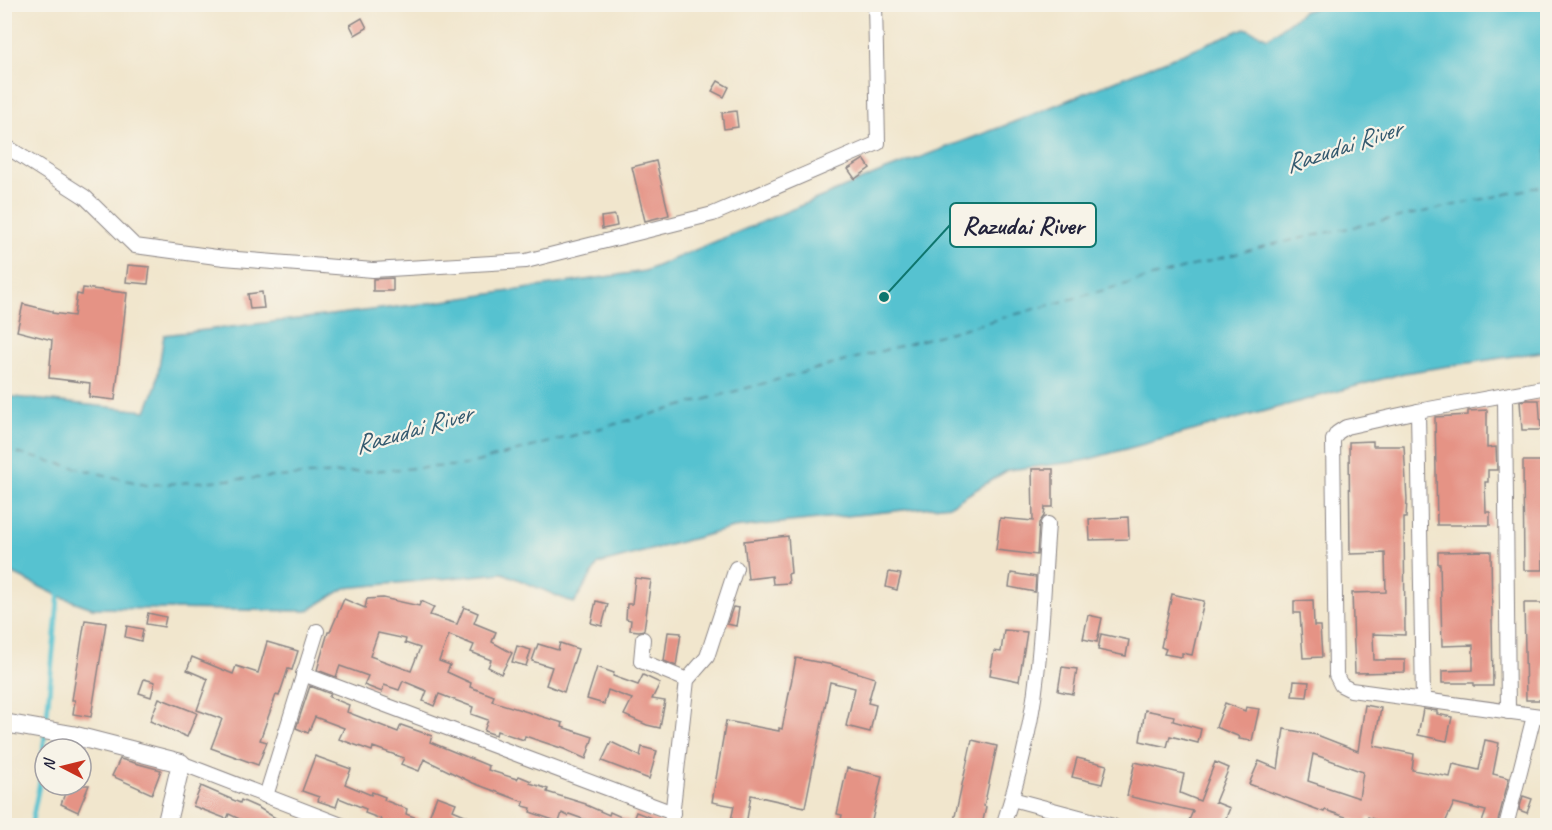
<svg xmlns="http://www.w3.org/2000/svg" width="1552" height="830" viewBox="0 0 1552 830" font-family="Caveat,sans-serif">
  <rect width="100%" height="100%" fill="#f7f3e8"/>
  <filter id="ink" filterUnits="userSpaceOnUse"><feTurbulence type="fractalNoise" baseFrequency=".0167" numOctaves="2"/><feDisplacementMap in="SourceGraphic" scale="12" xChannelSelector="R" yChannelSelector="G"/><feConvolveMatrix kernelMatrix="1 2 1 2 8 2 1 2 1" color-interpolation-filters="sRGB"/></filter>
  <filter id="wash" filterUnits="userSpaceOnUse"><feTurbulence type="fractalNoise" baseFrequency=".008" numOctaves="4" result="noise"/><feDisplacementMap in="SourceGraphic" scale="24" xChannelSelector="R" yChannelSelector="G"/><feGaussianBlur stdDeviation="1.35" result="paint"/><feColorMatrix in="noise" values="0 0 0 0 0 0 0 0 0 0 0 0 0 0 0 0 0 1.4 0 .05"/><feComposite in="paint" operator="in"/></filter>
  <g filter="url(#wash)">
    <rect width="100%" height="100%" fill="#f1e6cd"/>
    <polygon fill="#56c2d0" stroke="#3c7286" stroke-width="1.5" points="1328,5 1547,5 1547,351 1404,373 1082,461 1008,470 951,505 733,528 598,564 574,603 503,573 345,588 307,611 92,608 59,596 5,570 5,396 146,411 156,386 164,335 430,303 645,271 881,172 1009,124 1245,28 1268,38 1304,11"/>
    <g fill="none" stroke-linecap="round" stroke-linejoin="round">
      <g stroke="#56c2d0" stroke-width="4.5">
        <polyline points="46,725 59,590"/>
        <polyline points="31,826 39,786 45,733"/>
      </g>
      <polyline stroke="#345a6f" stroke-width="1.5" stroke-dasharray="8 6" stroke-linecap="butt" points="4,450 146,485 466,465 1265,246 1548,185"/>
    </g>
    <g id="blocks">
      <g fill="#e59385" fill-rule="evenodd">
        <polygon points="362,18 367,28 355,35 350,25"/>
        <polygon points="718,81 729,87 724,97 712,91"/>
        <polygon points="736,111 738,127 724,129 722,113"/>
        <polygon points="864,159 870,168 855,179 848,169"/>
        <polygon points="656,161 669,215 645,221 632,167"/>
        <polygon points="615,215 617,226 602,229 601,217"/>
        <polygon points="128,265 150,267 148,284 126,282"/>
        <polygon points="393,278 393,291 373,291 373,279"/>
        <polygon points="83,288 127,293 115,400 89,397 90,383 49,378 52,340 17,331 23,304 52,311 52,313 74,316 77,294 82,295"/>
        <polygon points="262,292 264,308 250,309 248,294"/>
        <polygon points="1527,400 1539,400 1541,430 1522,430 1520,401"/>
        <polygon points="1487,410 1487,448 1496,447 1497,470 1488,470 1488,482 1485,482 1486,512 1490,512 1490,525 1437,525 1435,417 1468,415 1468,411"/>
        <polygon points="1373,441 1373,446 1404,446 1407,500 1406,518 1404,518 1405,635 1373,634 1374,660 1405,660 1405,672 1355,673 1352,593 1386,592 1385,553 1350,554 1349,442"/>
        <polygon points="1523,461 1542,461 1542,495 1544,495 1544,522 1542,522 1543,570 1524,570"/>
        <polygon points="1032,469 1053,469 1053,507 1045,507 1044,516 1039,523 1037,555 996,550 1000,518 1033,521"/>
        <polygon points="1128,517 1129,539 1090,540 1089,519"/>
        <polygon points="788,536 791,573 788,574 789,583 773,584 772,576 748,579 744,541"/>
        <polygon points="1491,551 1493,686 1474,686 1474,683 1442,683 1442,671 1473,670 1473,645 1442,646 1440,564 1438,564 1438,552"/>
        <polygon points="889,572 901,574 897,590 886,587"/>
        <polygon points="1011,573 1036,577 1035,592 1009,587"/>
        <polygon points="635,578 651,580 644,630 639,631 630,630 631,620 626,619 627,604 632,604"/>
        <polygon points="1172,594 1204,601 1192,655 1182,653 1182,657 1164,654 1166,649 1161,647"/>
        <path d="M383,598L419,606L421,601L434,607L430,615L457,624L464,607L478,613L474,623L496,632L492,642L512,653L501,674L488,667L491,660L471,652L474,645L449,635L439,661L450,665L447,672L471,683L470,687L494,696L492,701L563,723L562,727L593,737L586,759L564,749L525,736L524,740L497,731L496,735L484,731L488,720L471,714L473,707L439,694L434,706L423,701L427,691L403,681L399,690L384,685L382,692L364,685L368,676L340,666L336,677L317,670L328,632H330L344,599L365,608L367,599ZM378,633L406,639L405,643L420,648L411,671L370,656Z"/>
        <polygon points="1313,600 1314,626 1320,626 1322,657 1303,658 1300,613 1294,613 1294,601"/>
        <polygon points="596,601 608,604 602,626 591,623"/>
        <polygon points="1524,603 1543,603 1545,700 1526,700"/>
        <polygon points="733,607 739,608 736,626 727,624"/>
        <polygon points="148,613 166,617 164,627 146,624"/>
        <polygon points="1088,615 1102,618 1097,642 1083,639"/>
        <polygon points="85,620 106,623 91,717 73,714 75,700 72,700"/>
        <polygon points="127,626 143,629 141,641 125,637"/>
        <polygon points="1004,630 1027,632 1019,681 990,675 994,651 1001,652"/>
        <polygon points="668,632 681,633 676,666 664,661"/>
        <polygon points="1101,634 1129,640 1126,656 1098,650"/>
        <polygon points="267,642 298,651 292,670 288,669 279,696 276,695 260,740 267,742 258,765 211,748 222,719 197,710 208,679 187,670 192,657 233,674 236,666 258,673"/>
        <polygon points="560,643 578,649 564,692 546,685 552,667 532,661 538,644 558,650"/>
        <polygon points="517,646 531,650 526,666 512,662"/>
        <polygon points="796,658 833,665 875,678 868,703 876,705 870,732 846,726 855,688 830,682 805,807 751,795 746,825 730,825 734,806 712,802 726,721 779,731 779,728 782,729"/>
        <polygon points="597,667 614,673 613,676 638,685 643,675 660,683 652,699 665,701 660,728 647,725 624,715 632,699 608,690 604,704 587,699"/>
        <polygon points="1062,667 1077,669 1073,694 1058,691"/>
        <polygon points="144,679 155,682 151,697 139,693"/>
        <polygon points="1294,681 1309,682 1307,697 1292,696"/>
        <polygon points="310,686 331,694 329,697 349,705 347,712 398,732 401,725 432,736 430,742 489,766 488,770 517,779 519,776 531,781 530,783 548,789 547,792 586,804 586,805 609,815 610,812 632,822 636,812 662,822 662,825 589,825 591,822 569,814 568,816 562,813 559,822 530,812 531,808 523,806 524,802 473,783 424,759 419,771 401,764 404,758 373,747 372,751 339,739 344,728 315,717 308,733 296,728"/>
        <polygon points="159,698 197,713 187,737 150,721"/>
        <polygon points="1225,703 1245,711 1246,707 1259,709 1252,741 1239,739 1240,737 1216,727"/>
        <path d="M1365,705L1381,708L1374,746L1414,754L1412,770L1450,777L1453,764L1479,770L1485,740L1499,743L1493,774L1509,778L1497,825H1481L1486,811L1454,803L1444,825H1389L1368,817L1366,824L1325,810L1324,812L1249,784L1259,761L1278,769L1284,729L1317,735L1358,751ZM1313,754L1363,772L1359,798L1308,781Z"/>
        <polygon points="1423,709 1437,711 1437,714 1452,717 1447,741 1418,735"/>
        <polygon points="1145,710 1174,716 1173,721 1201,729 1198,743 1170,736 1167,747 1140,741"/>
        <polygon points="972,740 997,746 984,806 986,807 982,825 953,825"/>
        <polygon points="611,742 640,756 642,747 657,751 649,779 602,761"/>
        <polygon points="315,756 351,769 345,784 371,795 372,792 385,797 384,800 407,809 406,814 427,822 437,796 456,803 453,810 467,816 464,825 378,825 381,819 365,813 366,809 339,798 336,807 318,801 319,797 302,791"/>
        <polygon points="1077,758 1107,765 1102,784 1072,777"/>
        <polygon points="120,759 161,770 152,794 112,776"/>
        <polygon points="1135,762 1184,774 1180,793 1200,801 1215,762 1229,768 1215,802 1230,808 1223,825 1187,825 1193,811 1127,796"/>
        <polygon points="847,768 882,776 871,825 840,825 842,815 837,814"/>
        <polygon points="68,785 89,785 78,812 61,804"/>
        <polygon points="201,786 240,803 241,800 259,808 287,825 252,825 229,814 227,819 193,806"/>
        <polygon points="1523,796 1532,799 1527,813 1519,810"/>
      </g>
    </g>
  </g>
  <g filter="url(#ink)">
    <use href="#blocks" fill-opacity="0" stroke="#8a8484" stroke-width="1.5"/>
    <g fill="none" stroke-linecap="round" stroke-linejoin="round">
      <defs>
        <g id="minor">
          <polyline points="4,145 85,197 135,246 224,258 373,270 526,261 713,214 878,143 875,4"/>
          <polyline points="1548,387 1418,411 1346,427 1337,433 1333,440 1336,675 1341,685 1351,690 1548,717"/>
          <polyline points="1505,397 1508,712"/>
          <polyline points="1418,411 1423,700"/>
          <polyline points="643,639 641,661 687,680"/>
          <polyline points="303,674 673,813"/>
          <polyline points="181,763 344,826"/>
          <polyline points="266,796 317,631"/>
          <polyline points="1012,799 1113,826"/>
          <polyline points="671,826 687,680 707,657 736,568"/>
          <path d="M1003,826C1019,777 1032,725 1037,674C1043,624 1044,574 1048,524"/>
          <polyline points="1506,826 1534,716"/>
        </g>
        <polyline id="major" points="4,723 72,735 181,763 166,826"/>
      </defs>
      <use href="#minor" stroke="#8a8484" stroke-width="16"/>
      <use href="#major" stroke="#8a8484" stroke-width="20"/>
      <use href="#minor" stroke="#fff" stroke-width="14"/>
      <use href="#major" stroke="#fff" stroke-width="18"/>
    </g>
  </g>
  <g text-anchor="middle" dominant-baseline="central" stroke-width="4.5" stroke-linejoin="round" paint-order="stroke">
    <g font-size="26" font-style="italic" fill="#345a6f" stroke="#f7f3e8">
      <text transform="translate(1343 146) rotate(-18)">Razudai River</text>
      <text transform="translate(413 429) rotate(-16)">Razudai River</text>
    </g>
  </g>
  <path fill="none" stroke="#0f766e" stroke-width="2" d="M884 297L950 225"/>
  <circle fill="#0f766e" stroke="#f7f3e8" stroke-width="2" cx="884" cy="297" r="6"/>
  <rect fill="#f7f3e8" stroke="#0f766e" stroke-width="2" x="950" y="203" width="146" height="44" rx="6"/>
  <g font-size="26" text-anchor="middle" font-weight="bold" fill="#22223b">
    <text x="1023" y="234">Razudai River</text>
  </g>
  <rect width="1552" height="830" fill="none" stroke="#f7f3e8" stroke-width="24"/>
  <g transform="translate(63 767) rotate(277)"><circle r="28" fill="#f7f3e8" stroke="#a29fa3" stroke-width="1.5"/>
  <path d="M0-4.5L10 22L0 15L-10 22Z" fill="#c8321e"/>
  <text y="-9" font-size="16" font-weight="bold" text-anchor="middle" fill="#22223b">N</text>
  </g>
</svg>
